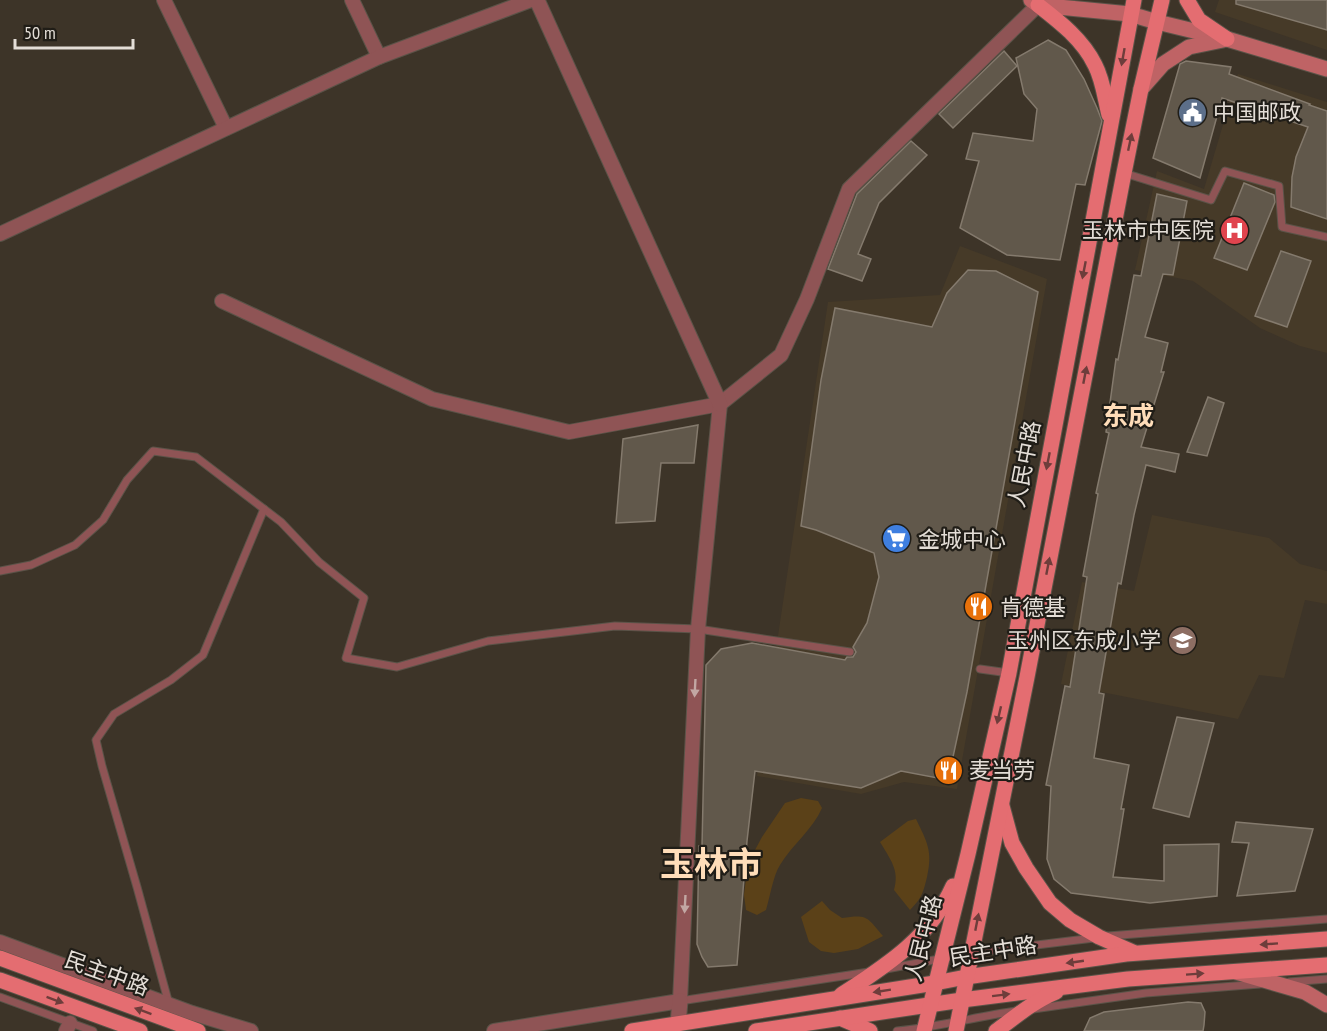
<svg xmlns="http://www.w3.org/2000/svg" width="1327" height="1031" viewBox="0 0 1327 1031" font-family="'PT Sans Narrow','Noto Sans SC',sans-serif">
  <rect width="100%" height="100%" fill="#3d3428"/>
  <g fill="#463a28">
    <polygon points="1219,0 1327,0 1327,50 1215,12"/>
    <polygon points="1238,74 1327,102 1327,353 1300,346 1260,328 1193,281 1135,270 1157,171 1204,189"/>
    <polygon points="960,246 1047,279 957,789 904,782 861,794 757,776 828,302 940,295"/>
    <polygon points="1152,515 1269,538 1300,564 1327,571 1327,604 1305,600 1284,678 1259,675 1238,719 1061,684 1082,582 1134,591"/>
  </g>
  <g fill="#5b4118">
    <path d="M801,798L818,801L822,808C813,829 792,845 780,865C773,876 770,897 766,910L757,915L746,910L744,895L748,863L762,837L785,803Z"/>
    <path d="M916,819C927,842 933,851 927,877C923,893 922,898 910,910L894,890C900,870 890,859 880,842L908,821Z"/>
    <path d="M822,901L830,910L842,918C868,914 867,917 883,936L858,949L834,953L821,951L809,942L801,917Z"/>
  </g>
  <g fill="#61584b" stroke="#847a6d" stroke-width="1.5">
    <polygon points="1236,0 1327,0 1327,30 1236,4"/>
    <polygon points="1048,40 1066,50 1084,79 1097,108 1102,121 1085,185 1076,184 1060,260 1007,255 960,228 979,161 966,159 973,133 1033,141 1037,109 1024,94 1016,58"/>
    <polygon points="1004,51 1017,66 953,128 939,114"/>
    <polygon points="1186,61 1231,67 1229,74 1310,104 1309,105 1327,111 1327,219 1291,207 1292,177 1296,157 1308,127 1222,98 1200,178 1153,158 1180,64"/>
    <polygon points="911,141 927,155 879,203 858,254 871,259 862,281 828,269 857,194"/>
    <polygon points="1244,183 1274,195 1275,202 1247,270 1214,258"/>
    <polygon points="1157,194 1187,201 1173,275 1163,274 1145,337 1168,343 1161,372 1164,372 1141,447 1179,454 1175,472 1146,465 1134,515 1121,584 1118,583 1099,693 1104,694 1094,758 1129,765 1121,809 1124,809 1113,877 1164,881 1164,845 1219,844 1217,896 1150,903 1071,893 1054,879 1047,859 1051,786 1046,785 1065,686 1070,687 1087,577 1083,576 1098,494 1096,493 1109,433 1106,432 1116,359 1118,360 1134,275 1141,276"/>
    <polygon points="1281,251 1311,261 1287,327 1255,316"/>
    <polygon points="968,270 996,271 1038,292 967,692 948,780 901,771 861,788 755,771 747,841 737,965 708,967 702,957 697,944 699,846 702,846 706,665 721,649 752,643 845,660 847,657 853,657 856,652 853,647 867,623 879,577 874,553 816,530 801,526 821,380 835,308 932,327 947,293"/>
    <polygon points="1208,397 1224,403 1207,456 1187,452"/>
    <polygon points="698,425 694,463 661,463 655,521 616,523 623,439"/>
    <polygon points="1177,717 1214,723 1189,817 1153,808"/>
    <polygon points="1236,822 1313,829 1295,891 1237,896 1249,843 1232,842"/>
    <polygon points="1188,1002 1201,1003 1205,1012 1204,1025 1203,1031 1084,1031 1090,1018 1104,1012"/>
  </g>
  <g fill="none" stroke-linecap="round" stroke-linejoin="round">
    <defs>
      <g id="service">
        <polyline points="1124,173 1211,200 1225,171 1279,186 1282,227 1327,237"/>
        <polyline points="0,571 31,565 75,545 103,520 127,480 153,451 196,457 281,522 319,562 364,598 346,658 397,667 488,641 615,626 698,629 850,652"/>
        <polyline points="980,669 1009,673"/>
        <polyline points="1108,936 1327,919"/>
        <polyline points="886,969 971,953 1094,938"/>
        <polyline points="1289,982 1327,979"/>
        <polyline points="0,997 93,1031"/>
        <polyline points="680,1001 869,972"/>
        <polyline points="169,1004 137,887 102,766 96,740 114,714 171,680 203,655 264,509"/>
        <polyline points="1033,1009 1146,993 1260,984"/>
        <path d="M897,1031C937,1027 976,1017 1016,1011"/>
      </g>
      <g id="minor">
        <polyline points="164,0 226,128"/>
        <polyline points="352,0 379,57"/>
        <polyline points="0,234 379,57 531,0"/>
        <polyline points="222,301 432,399 569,432 720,404 781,355 807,299 849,189 1038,5"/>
        <polyline points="0,942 192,1013 251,1031"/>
        <polyline points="66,1031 70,1023"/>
        <polyline points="494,1031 680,1001 698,629 720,404"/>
      </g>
      <g id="tertiary">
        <polyline points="537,0 720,404"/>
        <polyline points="678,1024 680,1001"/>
      </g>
      <g id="secondary">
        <polyline points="1031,0 1038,5 1130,14 1157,22 1227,39 1327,69"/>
        <polyline points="1141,89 1163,64 1189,47 1223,40"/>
        <polyline points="1236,972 1305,992 1327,1005"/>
      </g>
      <g id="primary">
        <polyline points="1187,0 1199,20 1227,39"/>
        <path d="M1038,5C1060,22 1083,40 1095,65C1103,80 1105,99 1109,115"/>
        <polyline points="1002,806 1012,843 1026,868 1050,903 1070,920 1099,937 1133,952"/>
        <polyline points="0,958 198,1031"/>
        <polyline points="0,980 140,1031"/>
        <path d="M841,995C887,965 929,939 953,886"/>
        <polyline points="840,1018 870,1031"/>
        <polyline points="632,1031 935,983 966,977 1126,954 1327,939"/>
        <polyline points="756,1031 962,1000 1128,979 1327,965"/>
        <polyline points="924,1031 968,854 1009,673 1134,0"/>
        <polyline points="956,1031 1027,677 1124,173 1141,89 1162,0"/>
        <path d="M996,1031C1015,1017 1034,1001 1056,992"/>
      </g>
    </defs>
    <use href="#service" stroke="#5b5348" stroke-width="9"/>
    <use href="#minor" stroke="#5b5348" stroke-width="16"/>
    <use href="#tertiary" stroke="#5b5348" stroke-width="17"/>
    <use href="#secondary" stroke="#5b5348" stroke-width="17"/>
    <use href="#primary" stroke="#5b5348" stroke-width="17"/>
    <use href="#service" stroke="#8f5455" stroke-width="7"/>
    <use href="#minor" stroke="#8f5455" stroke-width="14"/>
    <use href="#tertiary" stroke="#8f5455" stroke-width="15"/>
    <use href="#secondary" stroke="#bf6365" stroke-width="15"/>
    <use href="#primary" stroke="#e46d71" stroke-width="15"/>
  </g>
  <defs><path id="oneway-solid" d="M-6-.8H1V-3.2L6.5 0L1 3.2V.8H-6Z" transform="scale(1.5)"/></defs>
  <g fill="#6e3d3b">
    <use href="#oneway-solid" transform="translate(1123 57) rotate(100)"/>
    <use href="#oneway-solid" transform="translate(1130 142) rotate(-78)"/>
    <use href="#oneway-solid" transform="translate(1084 270) rotate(101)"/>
    <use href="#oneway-solid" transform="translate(1085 375) rotate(-79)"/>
    <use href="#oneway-solid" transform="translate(1048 461) rotate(101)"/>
    <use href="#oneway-solid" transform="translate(1048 566) rotate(-79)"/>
    <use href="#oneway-solid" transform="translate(999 715) rotate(103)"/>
    <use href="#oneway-solid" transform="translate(977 922) rotate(-79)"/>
    <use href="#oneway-solid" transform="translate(1269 944) rotate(176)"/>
    <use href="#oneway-solid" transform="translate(1075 962) rotate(172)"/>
    <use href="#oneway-solid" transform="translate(1195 974) rotate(-4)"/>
    <use href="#oneway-solid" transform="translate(882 991) rotate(171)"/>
    <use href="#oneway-solid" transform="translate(1001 995) rotate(-7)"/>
    <use href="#oneway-solid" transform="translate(55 1000) rotate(20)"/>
    <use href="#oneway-solid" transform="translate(143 1011) rotate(-160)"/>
  </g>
  <g fill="#c2a7a3">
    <use href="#oneway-solid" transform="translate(695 688) rotate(93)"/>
    <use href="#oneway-solid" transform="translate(685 904) rotate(93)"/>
  </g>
  <defs>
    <symbol id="civic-disc" viewBox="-11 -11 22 22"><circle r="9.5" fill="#5c6f8a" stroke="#201d17"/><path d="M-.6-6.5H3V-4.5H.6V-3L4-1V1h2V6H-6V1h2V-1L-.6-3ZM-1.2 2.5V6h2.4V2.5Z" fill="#fff"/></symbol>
    <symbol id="hospital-disc" viewBox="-11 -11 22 22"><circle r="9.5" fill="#e0444e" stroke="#201d17"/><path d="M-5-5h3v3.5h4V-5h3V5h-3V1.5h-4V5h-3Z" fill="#fff"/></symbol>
    <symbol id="supermarket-disc" viewBox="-11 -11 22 22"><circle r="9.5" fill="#3f7fe0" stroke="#201d17"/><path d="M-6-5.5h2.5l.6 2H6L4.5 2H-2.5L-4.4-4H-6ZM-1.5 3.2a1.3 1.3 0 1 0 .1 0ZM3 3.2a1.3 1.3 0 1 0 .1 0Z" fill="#fff"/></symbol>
    <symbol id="restaurant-disc" viewBox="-11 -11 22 22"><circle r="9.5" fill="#e8710a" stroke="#201d17"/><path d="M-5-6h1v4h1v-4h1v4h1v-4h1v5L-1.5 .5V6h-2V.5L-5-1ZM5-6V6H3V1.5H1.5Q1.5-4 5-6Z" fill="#fff"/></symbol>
    <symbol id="school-disc" viewBox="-11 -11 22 22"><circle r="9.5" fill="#8d6e63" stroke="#201d17"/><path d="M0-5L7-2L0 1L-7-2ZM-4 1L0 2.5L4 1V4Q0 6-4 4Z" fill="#fff"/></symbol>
  </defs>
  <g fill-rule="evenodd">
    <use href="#civic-disc" x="1176" y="96" width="33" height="33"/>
    <use href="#hospital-disc" x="1218" y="214" width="33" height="33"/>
    <use href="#supermarket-disc" x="880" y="522" width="33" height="33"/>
    <use href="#restaurant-disc" x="962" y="590" width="33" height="33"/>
    <use href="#school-disc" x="1166" y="624" width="33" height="33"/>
    <use href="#restaurant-disc" x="932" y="754" width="33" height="33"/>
  </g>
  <g text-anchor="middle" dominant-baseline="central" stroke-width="4.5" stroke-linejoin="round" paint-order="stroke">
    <g font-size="22" fill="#e4ded7" stroke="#201d17" text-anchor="start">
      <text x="1213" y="112">中国邮政</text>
      <text x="1214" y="230" text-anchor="end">玉林市中医院</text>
      <text x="918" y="539">金城中心</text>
      <text x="1000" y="607">肯德基</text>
      <text x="1161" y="640" text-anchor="end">玉州区东成小学</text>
      <text x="969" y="770">麦当劳</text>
    </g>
    <g font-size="22" fill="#e4ded7" stroke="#201d17">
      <text transform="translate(1024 464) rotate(-79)">人民中路</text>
      <text transform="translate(923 938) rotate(-76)">人民中路</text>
      <text transform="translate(993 951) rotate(-9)">民主中路</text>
      <text transform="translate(107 973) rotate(20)">民主中路</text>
    </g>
    <g font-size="26" font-weight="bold" fill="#ffddb9" stroke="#201d17">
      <text x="1128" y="415">东成</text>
    </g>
    <g font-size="34" font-weight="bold" fill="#ffddb9" stroke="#201d17">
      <text x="711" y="863">玉林市</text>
    </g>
  </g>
  <path d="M15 39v9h118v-9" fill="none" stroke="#e4ded7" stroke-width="3"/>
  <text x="24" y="39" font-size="18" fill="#e4ded7" stroke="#201d17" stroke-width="4.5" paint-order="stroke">50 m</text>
</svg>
